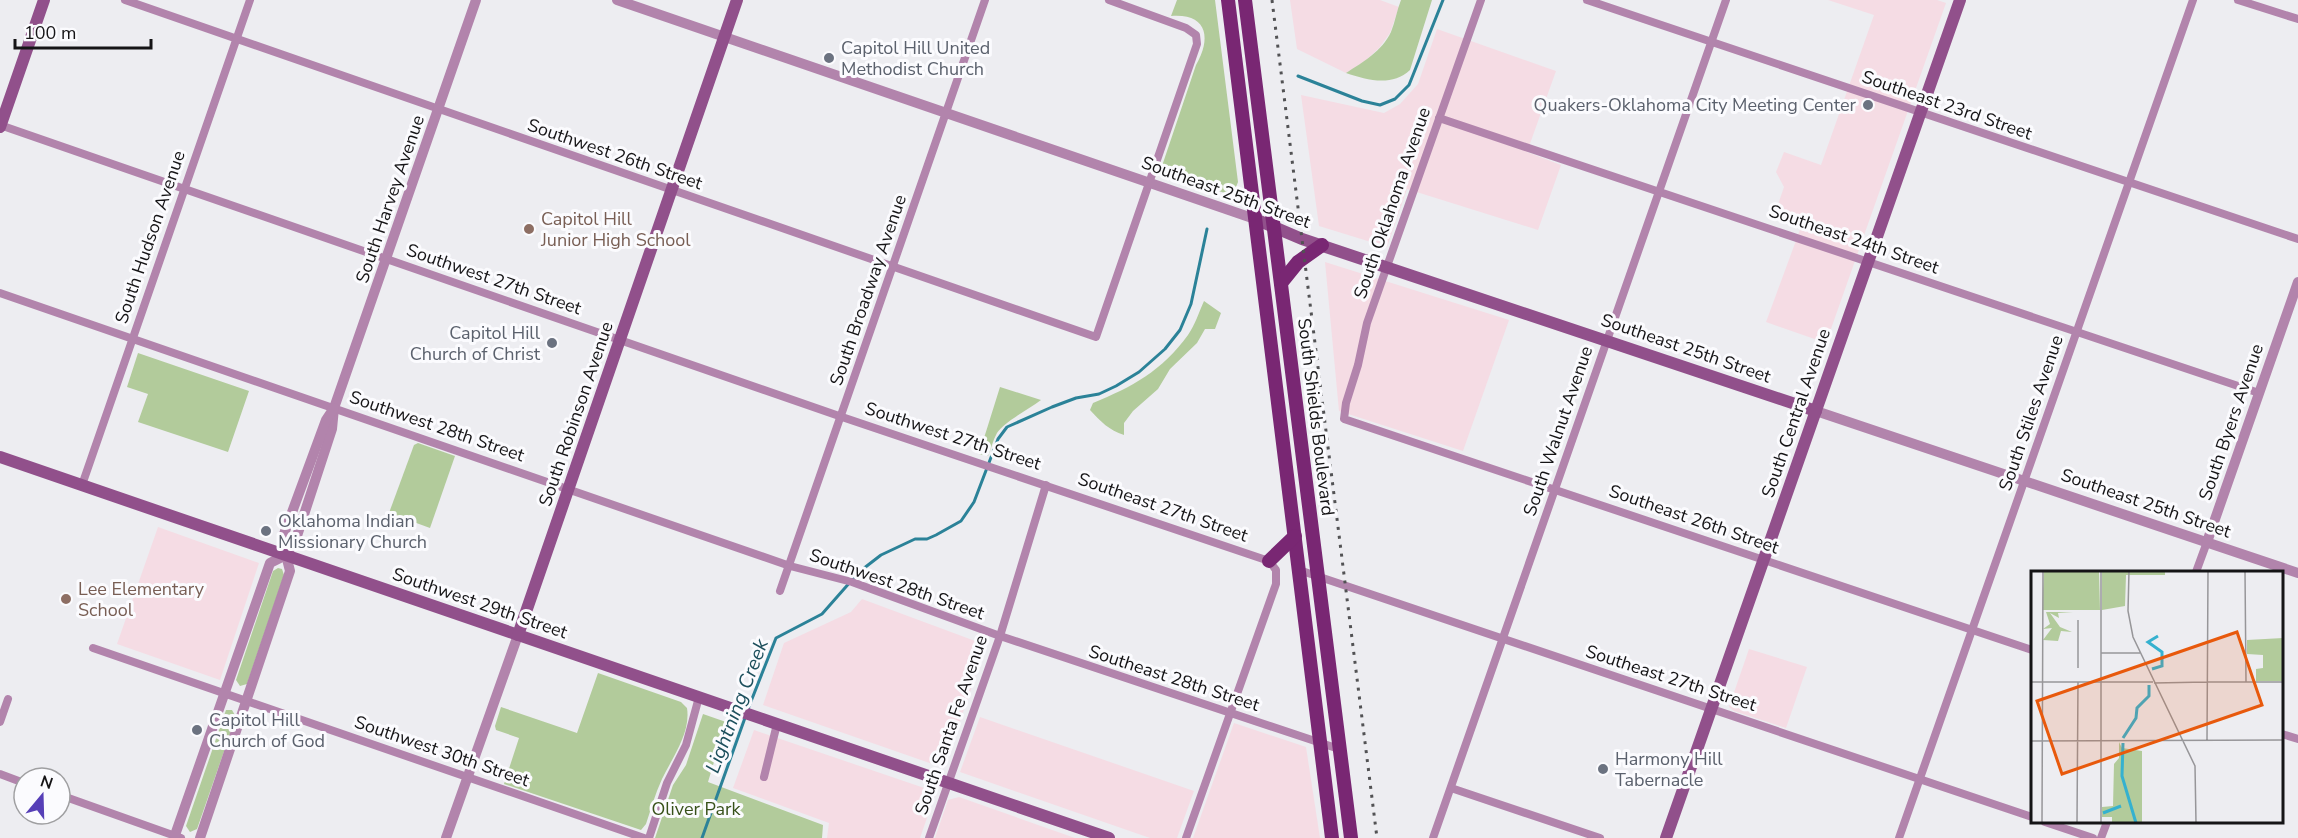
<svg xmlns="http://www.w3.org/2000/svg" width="2298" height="838" viewBox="0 0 2298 838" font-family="'Nunito Sans',sans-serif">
  <rect width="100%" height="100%" fill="#ededf1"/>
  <g fill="#f5dce4">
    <polygon points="1290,0 1380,0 1399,7 1390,33 1379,48 1365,61 1346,73 1297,49"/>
    <polygon points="1828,0 1937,0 1946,3 1826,343 1766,322 1801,227 1774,216 1784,187 1776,172 1784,152 1821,165 1874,15"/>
    <polygon points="1437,29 1556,71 1527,152 1561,165 1538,230 1407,189 1387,247 1319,226 1301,95 1384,113 1400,104 1418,84"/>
    <polygon points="1325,262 1509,320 1463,451 1339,411"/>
    <polygon points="158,527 259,563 220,680 117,644"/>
    <polygon points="862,599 986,645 944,768 763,705 784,643 851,612"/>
    <polygon points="1749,649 1807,667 1786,728 1734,711 1729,707"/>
    <polygon points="980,717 1194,791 1177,838 1150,838 960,772"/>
    <polygon points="1234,723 1306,747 1320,838 1193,838"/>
    <polygon points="754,730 936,792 920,838 827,838 829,823 733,788"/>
    <polygon points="959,797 1075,838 935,838 948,800"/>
  </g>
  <g fill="#b2cb9b">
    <path d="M1177,0H1215L1238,182L1236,187L1225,193L1168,175L1164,171L1163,163L1196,65C1212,38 1207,13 1171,16Z"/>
    <path d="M1401,0H1432L1410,70C1392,87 1367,80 1346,73C1363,62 1382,51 1391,32C1395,22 1397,10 1401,0Z"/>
    <path d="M1204,301L1221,313L1215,329H1205L1197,343L1170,369L1158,389L1133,411L1124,423V435C1109,430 1101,422 1090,410L1093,403C1132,387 1162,371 1188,335C1195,325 1199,312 1204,301Z"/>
    <polygon points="138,353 249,391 228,452 138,422 148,394 127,387"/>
    <path d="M1000,387L1041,400C1028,410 1005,421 997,433C993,440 991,449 988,456L979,454Z"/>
    <polygon points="418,443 455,456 430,528 389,513 414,445"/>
    <polygon points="278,568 282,569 284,575 247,684 240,686 236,680 273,571"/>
    <path d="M598,673L681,702L687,708C691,733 672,758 662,779C655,794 651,809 646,824L641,830L504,784L519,738L496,730L495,726L501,707L577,733Z"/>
    <polygon points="226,710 232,710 236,717 197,829 190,832 186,826"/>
    <polygon points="703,714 726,722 708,782 823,825 822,838 655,838 673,785 686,765"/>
  </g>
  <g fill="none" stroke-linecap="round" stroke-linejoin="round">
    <g stroke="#2b8298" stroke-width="3">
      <polyline points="1298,76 1362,101 1380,105 1395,99 1409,85 1443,0"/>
      <polyline points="748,709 776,638 822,614 859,572 881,555 915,539 927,539 936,535 961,521 974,502 998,439 1007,427 1052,407 1076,398 1099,394 1116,386 1139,372 1165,349 1180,330 1191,304 1207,229"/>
      <polyline points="702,838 746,715"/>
    </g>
    <g stroke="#b284ac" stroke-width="8">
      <polyline points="125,0 1096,337 1197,44 1196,35 1186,28 1109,0"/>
      <polyline points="1481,0 1367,323 1358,365 1346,403 1344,419 2032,650"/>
      <polyline points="1587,0 2298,239"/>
      <polyline points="2238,0 2298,19"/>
      <polyline points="1439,118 2259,393"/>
      <polyline points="0,125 842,417 1269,561 1276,570 1276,584 1186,838"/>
      <polyline points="0,293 790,566 852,582 1000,636 1339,749"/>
      <polyline points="82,485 250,0"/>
      <polyline points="1299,570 2032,817"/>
      <polyline points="2196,572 2207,542"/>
      <polyline points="780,591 985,0"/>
      <polyline points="93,648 644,838"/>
      <polyline points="0,722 8,699"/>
      <polyline points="2282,734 2298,739"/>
      <polyline points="0,774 24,783"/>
      <polyline points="764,777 777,724"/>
      <polyline points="1451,788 1600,838"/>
      <polyline points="60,795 181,838"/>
      <polyline points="2045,822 2093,838"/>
      <polyline points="649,838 667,783 686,745 699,697"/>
      <polyline points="929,838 1000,636 1046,485"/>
      <polyline points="1433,838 1726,0"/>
      <polyline points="1899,838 2193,0"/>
      <polyline points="2101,838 2107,822"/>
    </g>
    <g stroke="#b284ac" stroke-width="10">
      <polyline points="617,0 1255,219"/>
      <polyline points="1816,411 2298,573"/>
      <polyline points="2207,542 2298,282"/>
      <polyline points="174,838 270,563 286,555 296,539 332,429 334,408 476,0"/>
      <polyline points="200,838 290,571 286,555 284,534 326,420 334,408"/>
      <polyline points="446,838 518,635"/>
    </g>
    <g stroke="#91508b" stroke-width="12">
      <polyline points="0,127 44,0"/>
      <polyline points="1255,219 1302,239 1816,411"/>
      <polyline points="0,457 1109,838"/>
      <polyline points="518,635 737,0"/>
      <polyline points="1666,838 1960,0"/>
    </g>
    <g stroke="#792773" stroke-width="14">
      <polyline points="1228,0 1332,838"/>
      <polyline points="1245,0 1351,838"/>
      <polyline points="1281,283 1298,262 1322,245"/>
      <polyline points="1269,561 1295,536"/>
    </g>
    <polyline stroke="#525254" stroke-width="3" stroke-dasharray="3 6" stroke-linecap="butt" points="1272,0 1377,838"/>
  </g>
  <g fill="#6b7280" stroke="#fbfbfe" stroke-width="2">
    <circle cx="829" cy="58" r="6"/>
    <circle cx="1868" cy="105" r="6"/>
    <circle cx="552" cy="343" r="6"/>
    <circle cx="266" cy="531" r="6"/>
    <circle cx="197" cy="730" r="6"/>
    <circle cx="1603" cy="769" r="6"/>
  </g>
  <g fill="#8d6e63" stroke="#fbfbfe" stroke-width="2">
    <circle cx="529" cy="229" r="6"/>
    <circle cx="66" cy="599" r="6"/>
  </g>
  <g text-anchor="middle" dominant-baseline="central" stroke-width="6" stroke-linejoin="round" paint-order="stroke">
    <g font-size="18" fill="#5b616d" stroke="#fbfbfe" text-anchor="start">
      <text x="841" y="48">Capitol Hill United<tspan x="841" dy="21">Methodist Church</tspan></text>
      <text x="1856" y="105" text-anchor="end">Quakers-Oklahoma City Meeting Center</text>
      <text x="540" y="333" text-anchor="end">Capitol Hill<tspan x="540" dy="21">Church of Christ</tspan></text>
      <text x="278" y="521">Oklahoma Indian<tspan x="278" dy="21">Missionary Church</tspan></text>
      <text x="209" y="720">Capitol Hill<tspan x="209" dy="21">Church of God</tspan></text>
      <text x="1615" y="759">Harmony Hill<tspan x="1615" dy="21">Tabernacle</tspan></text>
    </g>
    <g font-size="18" fill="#151416" stroke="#fbfbfe">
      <text transform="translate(1947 105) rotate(19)">Southeast 23rd Street</text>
      <text transform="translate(615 154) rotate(19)">Southwest 26th Street</text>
      <text transform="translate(1226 192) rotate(20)">Southeast 25th Street</text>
      <text transform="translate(390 199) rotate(-71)">South Harvey Avenue</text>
      <text transform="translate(1392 203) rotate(-71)">South Oklahoma Avenue</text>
      <text transform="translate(150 237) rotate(-71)">South Hudson Avenue</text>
      <text transform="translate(1854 239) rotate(19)">Southeast 24th Street</text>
      <text transform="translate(494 279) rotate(19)">Southwest 27th Street</text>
      <text transform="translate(868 290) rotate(-71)">South Broadway Avenue</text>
      <text transform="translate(1686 348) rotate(19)">Southeast 25th Street</text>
      <text transform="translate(1796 413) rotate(-71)">South Central Avenue</text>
      <text transform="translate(2031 413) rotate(-71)">South Stiles Avenue</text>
      <text transform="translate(576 414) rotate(-71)">South Robinson Avenue</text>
      <text transform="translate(1316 417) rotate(83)">South Shields Boulevard</text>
      <text transform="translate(2231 422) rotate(-71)">South Byers Avenue</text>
      <text transform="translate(437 426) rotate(19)">Southwest 28th Street</text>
      <text transform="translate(1558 431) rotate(-71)">South Walnut Avenue</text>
      <text transform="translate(953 436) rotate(18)">Southwest 27th Street</text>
      <text transform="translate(2146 503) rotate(19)">Southeast 25th Street</text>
      <text transform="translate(1163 507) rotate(19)">Southeast 27th Street</text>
      <text transform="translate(1694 519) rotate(19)">Southeast 26th Street</text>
      <text transform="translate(897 584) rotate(19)">Southwest 28th Street</text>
      <text transform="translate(480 603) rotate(19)">Southwest 29th Street</text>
      <text transform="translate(1174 678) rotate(18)">Southeast 28th Street</text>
      <text transform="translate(1671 678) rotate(18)">Southeast 27th Street</text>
      <text transform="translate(951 725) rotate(-71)">South Santa Fe Avenue</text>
      <text transform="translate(442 751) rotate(19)">Southwest 30th Street</text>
    </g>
    <g font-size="18" fill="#785e54" stroke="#fbfbfe" text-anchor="start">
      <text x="541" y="219">Capitol Hill<tspan x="541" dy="21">Junior High School</tspan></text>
      <text x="78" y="589">Lee Elementary<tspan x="78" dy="21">School</tspan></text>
    </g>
    <g font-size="18" fill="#375019" stroke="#fbfbfe">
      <text x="696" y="809">Oliver Park</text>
    </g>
    <g font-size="20" font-style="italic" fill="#1e505d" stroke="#fbfbfe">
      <text transform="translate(737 706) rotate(-69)">Lightning Creek</text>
    </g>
  </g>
  <g transform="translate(2031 571)">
    <rect width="252" height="252" fill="#ededf1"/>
    <path d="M13,0H68L69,39H11ZM71,0H134V4H95L94,35L71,39ZM15,41H42L27,42L28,47L19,42L29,56L41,61L30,60L27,70L12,69L21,57L12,58L19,53ZM252,67V110H225V98L232,97V84L216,83V69ZM88,171L91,177L111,180V252H81V246H71V236L82,235L83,193L88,187Z" fill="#b2cb9b"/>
    <path fill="none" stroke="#35b1cf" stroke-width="3" d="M121,98L131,95V81L117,71L127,65M92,167L105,147L106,137L118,125V114M92,172L91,205L105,252M72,242L90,235"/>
    <path fill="none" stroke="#979699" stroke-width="1.5" d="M98,0L97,40L102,66L164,195L165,252M214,0L215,111M47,49V97M70,82H109M0,111H122M176,111H252M123,112L176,111M176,169L177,0M0,170L252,169M70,170V0M11,252L12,0M46,252L47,111M70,252V170"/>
    <path fill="#e8590c" fill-opacity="0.15" stroke="#e8590c" stroke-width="3" d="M206,61L231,134L31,203L6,130Z"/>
    <rect width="252" height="252" fill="none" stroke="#151416" stroke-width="3"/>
  </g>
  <g transform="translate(42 796) rotate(19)"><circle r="28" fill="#fbfbfe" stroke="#9f9fa1" stroke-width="1.5"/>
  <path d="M0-4.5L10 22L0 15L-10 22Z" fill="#563fb7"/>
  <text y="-9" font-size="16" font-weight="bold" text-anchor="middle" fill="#151416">N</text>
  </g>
  <path d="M15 39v9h136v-9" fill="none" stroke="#151416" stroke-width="3"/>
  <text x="24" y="39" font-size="18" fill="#151416" stroke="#fbfbfe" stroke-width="4.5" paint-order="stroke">100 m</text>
</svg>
